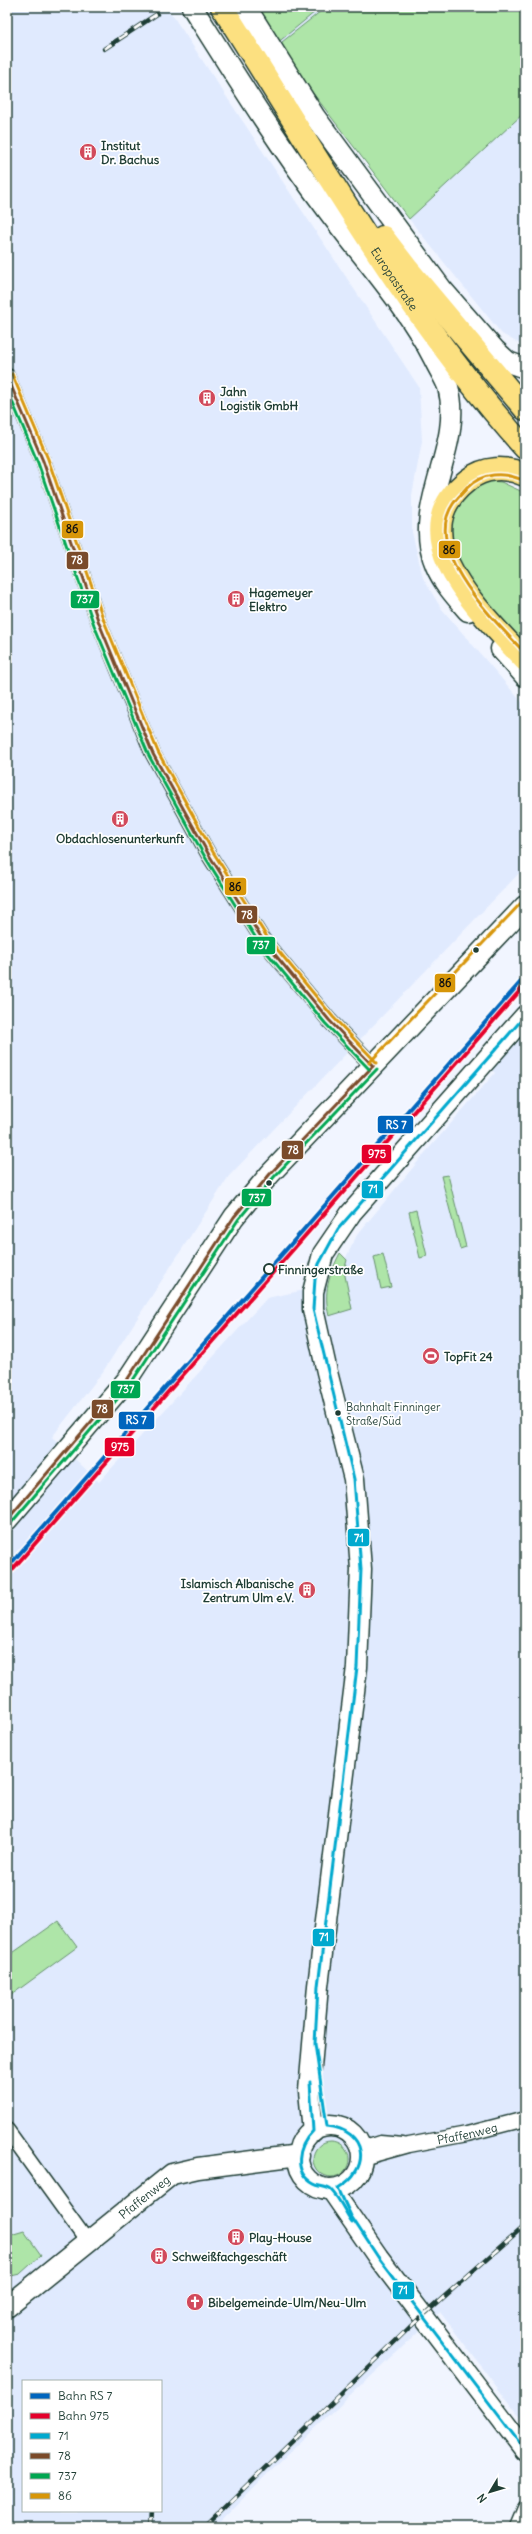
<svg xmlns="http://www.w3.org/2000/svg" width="532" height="2534" viewBox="0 0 532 2534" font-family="Delius,sans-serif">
  <rect width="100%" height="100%" fill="#f1f5ff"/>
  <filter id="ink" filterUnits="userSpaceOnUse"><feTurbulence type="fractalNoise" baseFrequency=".025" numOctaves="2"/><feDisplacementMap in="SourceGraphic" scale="8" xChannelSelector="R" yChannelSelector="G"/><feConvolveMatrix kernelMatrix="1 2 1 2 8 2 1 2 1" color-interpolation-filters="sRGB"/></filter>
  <g filter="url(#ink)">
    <g fill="#e0eafe" fill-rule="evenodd">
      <path d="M7,7H167L419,387L422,441L412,495V532L423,578L441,608L525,706V867L229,1176L102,1373L52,1437L99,1482L267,1298L333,1284L357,1235L425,1153L495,1073L491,1069L525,1031V2424L440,2312L275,2466L215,2527H7ZM23,2381H161V2511H23Z"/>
      <polygon points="254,7 525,7 525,347 502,334 409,219 276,44"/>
    </g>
    <g fill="#aee5a8" stroke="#66916e">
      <polygon points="253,7 321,7 276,44"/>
      <polygon points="326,7 525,7 525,112 409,219 277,46"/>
      <polygon points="481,480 501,482 525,493 525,648 503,625 450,553 452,510"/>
      <polygon points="448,1175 466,1247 460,1249 441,1176"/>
      <polygon points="416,1210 427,1256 420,1258 409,1212"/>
      <path d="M340,1253L347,1260L344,1271L352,1309L329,1316C323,1292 329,1275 340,1253Z"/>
      <polygon points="383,1254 391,1287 381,1289 374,1257"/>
      <polygon points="58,1921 77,1947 7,1998 7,1957"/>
      <circle cx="331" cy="2159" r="18"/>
      <polygon points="24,2231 41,2255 20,2274 11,2276 7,2270 7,2236"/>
    </g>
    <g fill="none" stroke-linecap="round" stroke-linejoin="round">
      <defs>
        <g id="street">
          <polyline points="7,376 43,461 99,623 153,754 209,855 263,940 329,1020 373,1066"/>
          <polyline points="7,2130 87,2241"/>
          <polyline points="361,2149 380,2143 403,2145"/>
          <path id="s1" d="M362,2158L409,2145L467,2134L525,2119"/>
          <polyline points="517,2527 525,2508"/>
        </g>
        <g id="secondary">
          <path d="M192,7C235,75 277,143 326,208C362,257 406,304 434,359C438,368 445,378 448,387C465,447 410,507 436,566C443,583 456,597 468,611"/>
          <polyline points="246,7 315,117 441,288 495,350 508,362 525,368"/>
          <polyline points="501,649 525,676"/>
          <polyline points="7,1520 127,1380 234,1217 270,1174 525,906"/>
          <circle cx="330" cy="2157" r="32"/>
          <polyline points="313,2131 309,2091 318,1986 357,1667 361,1569 354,1479 327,1372 313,1309 313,1292 323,1254 351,1213 525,1016"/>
          <polyline points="331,2189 378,2257 525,2450"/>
          <path id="s2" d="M7,2307L172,2174L198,2168L299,2155"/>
        </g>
        <g id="highway">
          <path id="s3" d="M222,7C318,157 406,315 525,448"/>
          <polyline points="383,237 407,268 525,409"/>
          <path d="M525,475C506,466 484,467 468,480C395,536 484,615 525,660"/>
        </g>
      </defs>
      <use href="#street" stroke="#1f3d34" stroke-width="17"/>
      <use href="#secondary" stroke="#1f3d34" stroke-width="23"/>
      <use href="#highway" stroke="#1f3d34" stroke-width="25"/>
      <use href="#street" stroke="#fff" stroke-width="14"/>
      <use href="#secondary" stroke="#fff" stroke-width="20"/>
      <use href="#highway" stroke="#fce080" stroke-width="22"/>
      <defs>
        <g id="rail">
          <polyline points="104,49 157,14"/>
          <polyline points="7,113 8,112"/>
          <polyline points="151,2527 152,2511"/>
          <polyline points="204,2527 410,2327 525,2225"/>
        </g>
      </defs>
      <use href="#rail" stroke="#1f3d34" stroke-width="4.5"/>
      <use href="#rail" stroke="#fff" stroke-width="3" stroke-dasharray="9" stroke-linecap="butt"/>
      <defs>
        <g id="bus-1">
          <path d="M525,1016L338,1229L319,1264L315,1279L313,1309L354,1479L361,1569L357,1667L318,1986L315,2044L327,2126C367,2130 372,2169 338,2188L351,2216L378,2257L525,2450"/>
          <path d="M310,2082L313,2131C298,2146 292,2172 314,2184C319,2187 327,2186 331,2190C340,2199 345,2212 352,2222"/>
        </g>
        <g id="bus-2">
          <polyline points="7,376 43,461 99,623 153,754 209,855 263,940 329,1020 373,1066"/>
          <polyline points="7,1520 127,1380 234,1217 270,1174 373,1066"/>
        </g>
        <g id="bus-3">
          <polyline points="7,389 38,463 94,625 149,756 205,857 259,943 325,1023 369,1069"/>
          <polyline points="11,1523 131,1383 238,1220 274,1177 377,1069"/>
        </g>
        <g id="bus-4">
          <polyline points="12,374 48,459 104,621 158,752 213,852 267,937 333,1017 377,1063"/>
          <path d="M523,480C504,472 482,472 467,488C463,493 457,498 453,504C421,551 496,622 525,653"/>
          <polyline points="369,1063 521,903"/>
        </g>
      </defs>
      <use href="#bus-1" stroke="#fff" stroke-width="6"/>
      <use href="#bus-2" stroke="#fff" stroke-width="6"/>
      <use href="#bus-3" stroke="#fff" stroke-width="6"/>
      <use href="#bus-4" stroke="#fff" stroke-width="6"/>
      <use href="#bus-1" stroke="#00a9ce" stroke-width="3"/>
      <use href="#bus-2" stroke="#7a4b2a" stroke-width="3"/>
      <use href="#bus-3" stroke="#00a651" stroke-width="3"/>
      <use href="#bus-4" stroke="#d79608" stroke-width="3"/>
      <defs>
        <polyline id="rail-1" points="7,1568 525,977"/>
        <polyline id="rail-2" points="11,1571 525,985"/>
      </defs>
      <use href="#rail-1" stroke="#fff" stroke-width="7"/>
      <use href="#rail-2" stroke="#fff" stroke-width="7"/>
      <use href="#rail-1" stroke="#0065bd" stroke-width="4"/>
      <use href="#rail-2" stroke="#e4002b" stroke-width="4"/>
    </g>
  </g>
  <defs>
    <symbol id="building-disc" viewBox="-11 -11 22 22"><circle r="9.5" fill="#d1495b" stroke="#fff"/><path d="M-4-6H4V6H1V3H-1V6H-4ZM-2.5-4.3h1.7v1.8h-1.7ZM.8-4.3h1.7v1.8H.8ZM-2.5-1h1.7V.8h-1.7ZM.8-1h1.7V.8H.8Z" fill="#fff"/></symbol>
    <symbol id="stadium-disc" viewBox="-11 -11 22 22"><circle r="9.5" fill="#d1495b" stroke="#fff"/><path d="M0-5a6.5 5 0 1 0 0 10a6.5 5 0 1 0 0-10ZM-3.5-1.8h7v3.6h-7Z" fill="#fff"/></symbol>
    <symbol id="church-disc" viewBox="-11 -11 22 22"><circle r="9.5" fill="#d1495b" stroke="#fff"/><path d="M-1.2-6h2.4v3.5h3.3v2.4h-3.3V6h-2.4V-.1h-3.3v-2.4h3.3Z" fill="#fff"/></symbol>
  </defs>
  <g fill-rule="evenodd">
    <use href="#building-disc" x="78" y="142" width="20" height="20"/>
    <use href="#building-disc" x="197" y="388" width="20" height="20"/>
    <use href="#building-disc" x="226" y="589" width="20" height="20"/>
    <use href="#building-disc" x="110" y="809" width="20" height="20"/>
    <use href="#stadium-disc" x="421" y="1346" width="20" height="20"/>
    <use href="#building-disc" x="297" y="1580" width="20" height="20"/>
    <use href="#building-disc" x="226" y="2227" width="20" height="20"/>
    <use href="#building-disc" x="149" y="2246" width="20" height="20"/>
    <use href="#church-disc" x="185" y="2292" width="20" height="20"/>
  </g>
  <g fill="#1f3d34" stroke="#fff" stroke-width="1.5">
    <circle cx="476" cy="950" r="3.5"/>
    <circle cx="269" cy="1183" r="3.5"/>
    <circle cx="338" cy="1413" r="3.5"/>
  </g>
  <circle fill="#fff" stroke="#1f3d34" stroke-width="2" cx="269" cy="1269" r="5"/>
  <g text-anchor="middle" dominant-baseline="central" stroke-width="3.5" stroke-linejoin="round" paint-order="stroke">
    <g font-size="11" fill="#1f3d34" stroke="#fff" text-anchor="start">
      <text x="346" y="1407">Bahnhalt Finninger<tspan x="346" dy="14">Straße/Süd</tspan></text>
    </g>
    <g font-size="12" font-weight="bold" fill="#1f3d34" stroke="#fff" text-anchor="start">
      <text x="101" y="145">Institut<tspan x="101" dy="14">Dr. Bachus</tspan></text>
      <text x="220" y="391">Jahn<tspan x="220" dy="14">Logistik GmbH</tspan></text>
      <text x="249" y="592">Hagemeyer<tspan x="249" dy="14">Elektro</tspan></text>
      <text x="120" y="838" text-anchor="middle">Obdachlosenunterkunft</text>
      <text x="444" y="1356">TopFit 24</text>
      <text x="294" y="1583" text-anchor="end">Islamisch Albanische<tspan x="294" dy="14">Zentrum Ulm e.V.</tspan></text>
      <text x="249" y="2237">Play-House</text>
      <text x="172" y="2256">Schweißfachgeschäft</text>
      <text x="208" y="2302">Bibelgemeinde-Ulm/Neu-Ulm</text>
    </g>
    <g font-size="12" fill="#1f3d34" stroke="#fff">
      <text stroke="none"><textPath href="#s3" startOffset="322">Europastraße</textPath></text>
      <text stroke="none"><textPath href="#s1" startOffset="108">Pfaffenweg</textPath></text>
      <text stroke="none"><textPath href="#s2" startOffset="176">Pfaffenweg</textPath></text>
    </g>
    <g font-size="12" font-weight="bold" fill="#1f3d34" stroke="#fff" text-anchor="start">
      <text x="278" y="1269">Finningerstraße</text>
    </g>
  </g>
  <g stroke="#fff" stroke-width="1.5">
    <rect x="61" y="520" width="23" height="19" rx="4" fill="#d79608"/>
    <rect x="438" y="540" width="23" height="19" rx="4" fill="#d79608"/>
    <rect x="66" y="551" width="23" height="19" rx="4" fill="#7a4b2a"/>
    <rect x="70" y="590" width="30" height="19" rx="4" fill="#00a651"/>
    <rect x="224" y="877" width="23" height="19" rx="4" fill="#d79608"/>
    <rect x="236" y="905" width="22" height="19" rx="4" fill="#7a4b2a"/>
    <rect x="246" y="936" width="30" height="19" rx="4" fill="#00a651"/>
    <rect x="434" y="973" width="22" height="20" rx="4" fill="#d79608"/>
    <rect x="377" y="1115" width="37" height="19" rx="4" fill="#0065bd"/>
    <rect x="281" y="1140" width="23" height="20" rx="4" fill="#7a4b2a"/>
    <rect x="361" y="1144" width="31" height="20" rx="4" fill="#e4002b"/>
    <rect x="361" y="1180" width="23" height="19" rx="4" fill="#00a9ce"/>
    <rect x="241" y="1188" width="31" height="19" rx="4" fill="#00a651"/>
    <rect x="110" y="1380" width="31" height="19" rx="4" fill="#00a651"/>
    <rect x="91" y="1399" width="23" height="20" rx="4" fill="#7a4b2a"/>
    <rect x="118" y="1411" width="37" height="19" rx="4" fill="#0065bd"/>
    <rect x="104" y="1437" width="31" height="20" rx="4" fill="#e4002b"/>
    <rect x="347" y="1528" width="23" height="19" rx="4" fill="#00a9ce"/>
    <rect x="312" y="1928" width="23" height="19" rx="4" fill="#00a9ce"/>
    <rect x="392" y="2281" width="23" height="19" rx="4" fill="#00a9ce"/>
  </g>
  <g font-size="11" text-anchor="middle" font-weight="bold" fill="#fff">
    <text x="77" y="564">78</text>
    <text x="85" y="603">737</text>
    <text x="247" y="919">78</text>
    <text x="261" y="949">737</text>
    <text x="396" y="1129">RS 7</text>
    <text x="293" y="1154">78</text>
    <text x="377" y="1158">975</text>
    <text x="373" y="1193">71</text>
    <text x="257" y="1202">737</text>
    <text x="126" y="1393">737</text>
    <text x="102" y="1413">78</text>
    <text x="136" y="1424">RS 7</text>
    <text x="120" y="1451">975</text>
    <text x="359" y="1542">71</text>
    <text x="324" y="1941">71</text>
    <text x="403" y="2294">71</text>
  </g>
  <g font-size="11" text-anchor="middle" font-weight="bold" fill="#111">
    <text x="72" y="533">86</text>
    <text x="449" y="554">86</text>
    <text x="235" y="891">86</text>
    <text x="445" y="987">86</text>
  </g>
  <rect width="532" height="2534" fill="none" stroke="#fff" stroke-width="24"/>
  <rect x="12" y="12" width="508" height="2510" fill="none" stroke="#1f3d34" stroke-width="1.5" filter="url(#ink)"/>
  <rect x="22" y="2380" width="140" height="132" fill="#ffffff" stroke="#a5b1ae"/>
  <rect x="30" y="2393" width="20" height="6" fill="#0065bd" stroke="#a5b1ae"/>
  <text x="58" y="2400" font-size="12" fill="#1f3d34">Bahn RS 7</text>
  <rect x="30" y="2413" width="20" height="6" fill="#e4002b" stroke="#a5b1ae"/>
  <text x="58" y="2420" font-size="12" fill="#1f3d34">Bahn 975</text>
  <rect x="30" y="2433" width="20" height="6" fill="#00a9ce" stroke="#a5b1ae"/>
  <text x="58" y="2440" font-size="12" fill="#1f3d34">71</text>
  <rect x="30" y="2453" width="20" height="6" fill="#7a4b2a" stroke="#a5b1ae"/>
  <text x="58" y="2460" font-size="12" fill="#1f3d34">78</text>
  <rect x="30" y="2473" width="20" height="6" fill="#00a651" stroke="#a5b1ae"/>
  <text x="58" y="2480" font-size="12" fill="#1f3d34">737</text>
  <rect x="30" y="2493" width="20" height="6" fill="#d79608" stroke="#a5b1ae"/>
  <text x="58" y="2500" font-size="12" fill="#1f3d34">86</text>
  <g transform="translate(490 2492) rotate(232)" stroke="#ffffff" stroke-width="3" paint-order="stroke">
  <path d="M0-3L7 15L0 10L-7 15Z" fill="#1f3d34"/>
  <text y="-6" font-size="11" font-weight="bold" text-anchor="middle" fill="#1f3d34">N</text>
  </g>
</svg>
